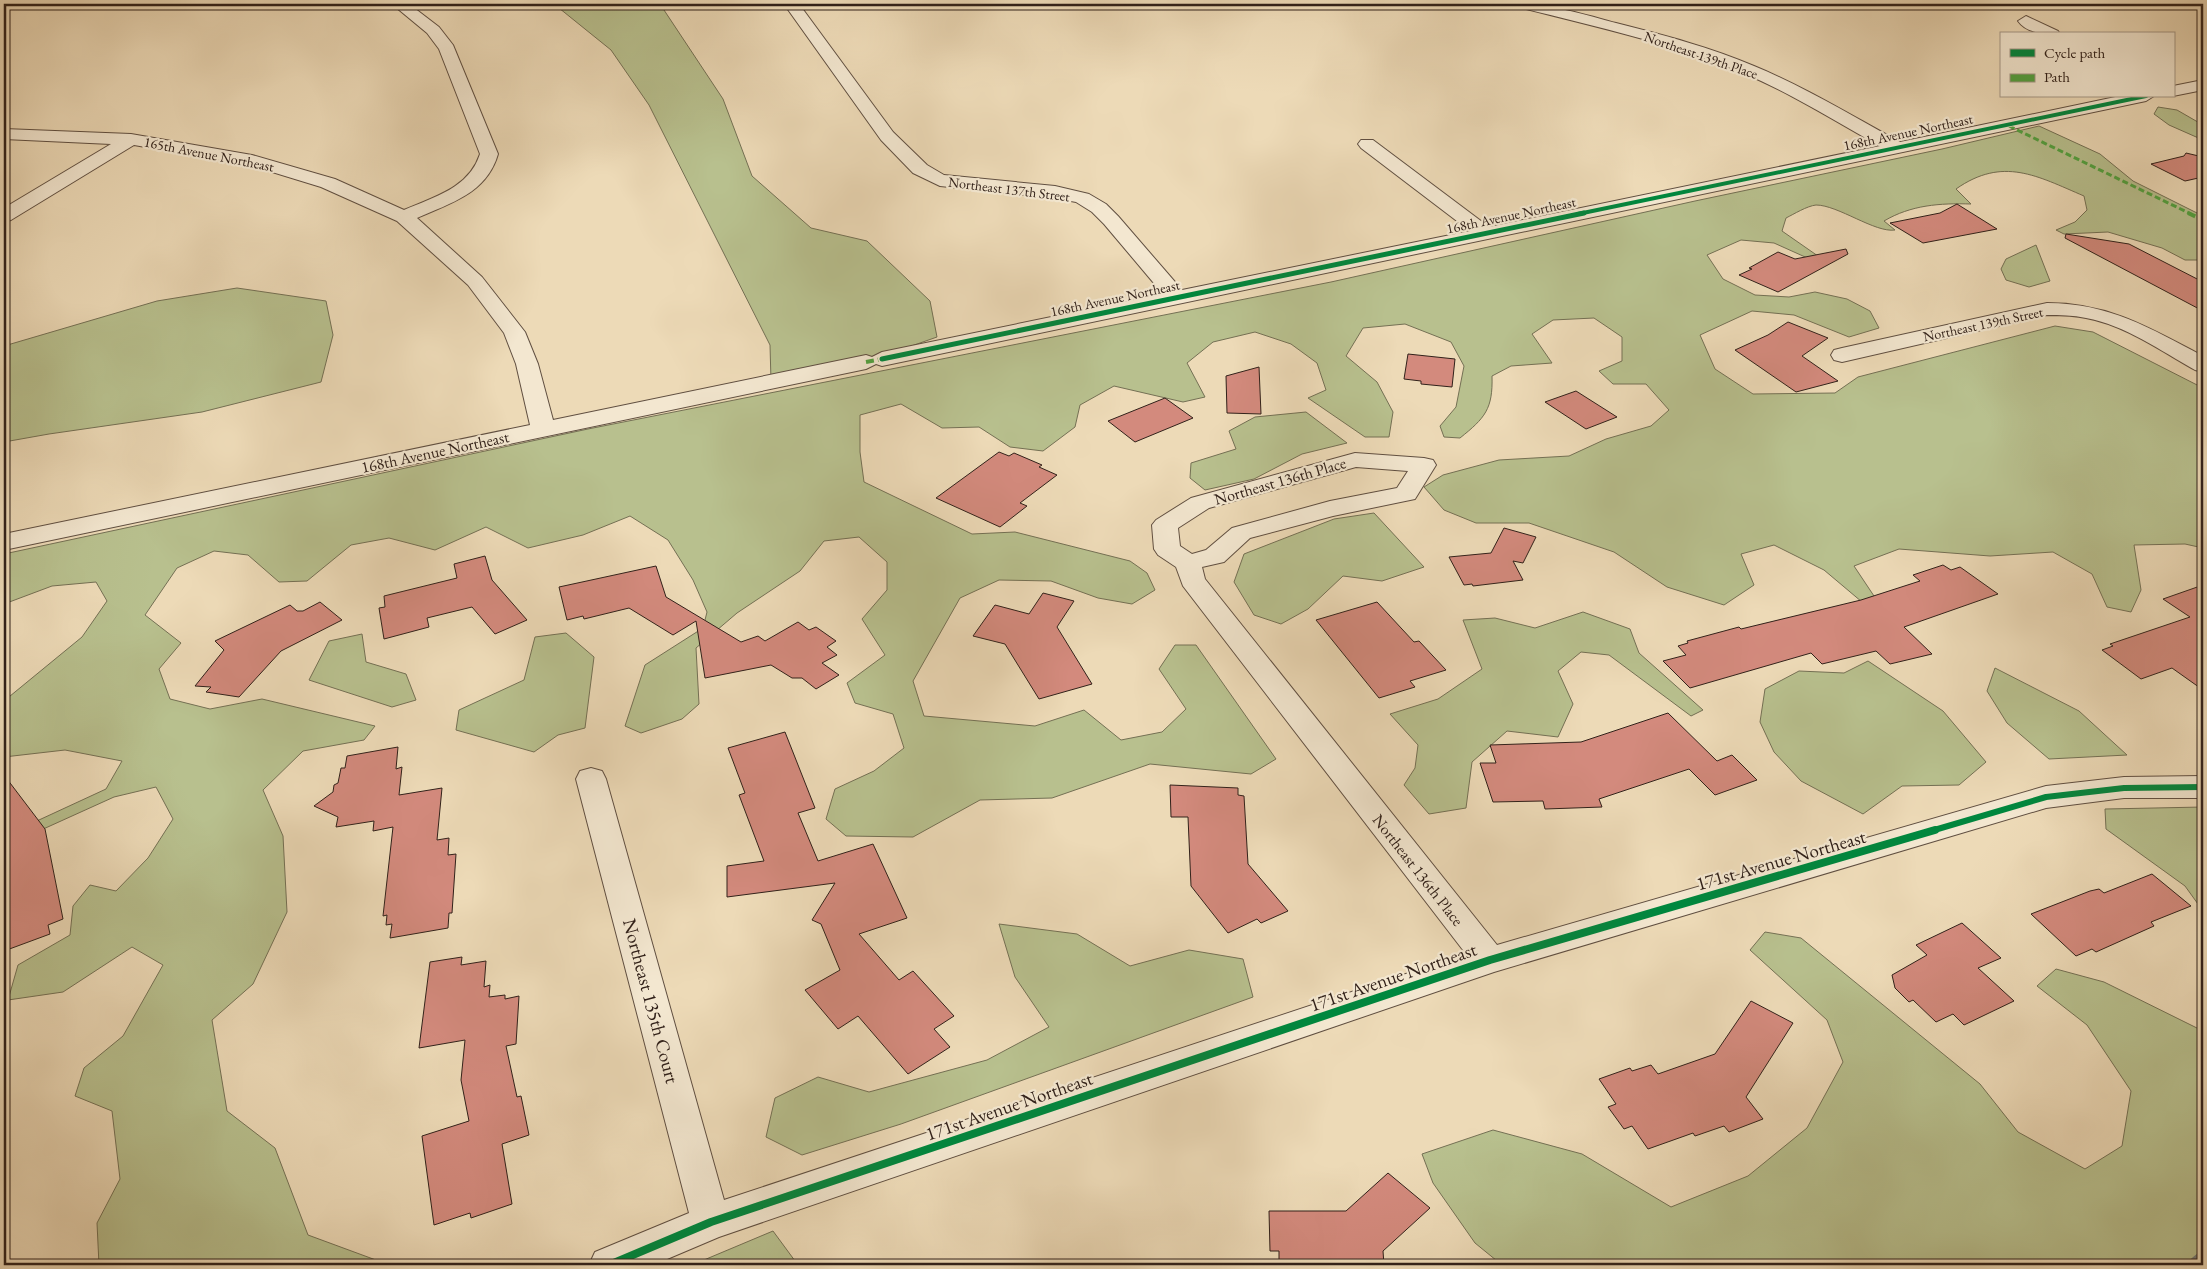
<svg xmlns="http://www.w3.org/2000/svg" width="2207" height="1269" viewBox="0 0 2207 1269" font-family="'EB Garamond',serif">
  <rect width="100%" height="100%" fill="#eddab7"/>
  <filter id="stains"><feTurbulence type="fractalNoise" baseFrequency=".004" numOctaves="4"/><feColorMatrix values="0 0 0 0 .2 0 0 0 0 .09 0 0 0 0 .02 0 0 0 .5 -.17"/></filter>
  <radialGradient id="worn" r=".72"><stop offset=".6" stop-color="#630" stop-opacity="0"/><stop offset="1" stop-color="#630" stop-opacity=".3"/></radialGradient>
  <g fill="#b8c08e" stroke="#747054">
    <polygon points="554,4 660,4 723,99 752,176 811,228 867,241 930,301 937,337 866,362 771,381 770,345 649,105 611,50"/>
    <polygon points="2158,107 2177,110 2203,125 2203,140 2169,125 2154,114"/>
    <path d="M2039,126L2100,154L2133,181L2203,216V260H2185L2162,248L2108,232L2064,234L2056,230L2075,222L2087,210L2084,196C2037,176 2003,156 1956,189L1971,204C1940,203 1911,205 1884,221L1895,230C1875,233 1838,205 1816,205C1807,206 1794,214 1786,218L1782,231L1828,263L1823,265L1774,243L1741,240L1707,255L1723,279L1755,295L1789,297L1815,292L1847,299L1870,311L1879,328L1849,337L1794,315L1752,311L1700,335L1715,369L1753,394L1835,393L1858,377L2055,326L2093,332L2203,388V548L2185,544L2134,545L2141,590L2131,612L2107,607L2092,574L2053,552L1990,556L1899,549L1854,566L1878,602H1862L1824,570L1774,545L1741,554L1754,585L1724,605L1667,587L1614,552L1529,523H1476L1444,510L1424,487L1443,475L1499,460L1569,456L1606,439L1651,426L1669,410L1646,384H1613L1599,371L1622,361V337L1594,318L1553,320L1532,334L1552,363L1511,366L1492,376C1493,409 1485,418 1460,438L1444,437L1440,426L1456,407L1464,366L1451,342L1405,324L1363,328L1346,356L1377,382L1393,412L1389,437H1365L1308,398L1326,390L1317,363L1291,344L1255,332L1213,342L1187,363L1205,397L1183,402L1114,386L1080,405L1075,427L1043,451L1010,447L979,427L942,428L901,404L860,415V452L864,482L972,534L1015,532L1130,561L1147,573L1155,590L1132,604L1098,598L1051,581L999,580L960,598L913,681L924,716L1035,726L1084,710L1121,740L1162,732L1186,709L1159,669L1175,645H1196L1276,759L1251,774L1150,764L1052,798L980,800L913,837L846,836L826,819L835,789L874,771L904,748L893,714L855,703L847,683L885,655L862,619L887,590V562L859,537L824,541L800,571L737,613L696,648L699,704L682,719L641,733L625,726L645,665L703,628L707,612L693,580L668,540L630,516L583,535L528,548L486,527L435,550L389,538L351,545L307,581L279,582L248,555L214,551L177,568L145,615L181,643L159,669L170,699L210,709L262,699L375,726L364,740L303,751L263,790L283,836L287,912L253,984L212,1020L227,1111L275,1148L308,1235L384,1263V1265H99L97,1223L120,1179L112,1111L75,1096L84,1068L123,1036L163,965L132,947L63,992L8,1000L18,965L70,935L73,906L90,885L116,891L148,858L173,819L156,787L114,797L19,840L13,832L106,789L122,761L65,750L4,757V701L82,637L107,601L96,582L52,586L4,604V554L588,429L1331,282L1695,201L1942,149Z"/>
    <polygon points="2036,245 2050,281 2029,287 2006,280 2001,269 2006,259"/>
    <polygon points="237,288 326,301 333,335 321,382 202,412 49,434 4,442 4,346 157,301"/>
    <polygon points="1306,412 1347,443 1302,454 1254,479 1205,490 1190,478 1191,463 1236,449 1229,431 1255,417"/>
    <polygon points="1374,513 1424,567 1382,581 1343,576 1308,609 1281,624 1254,615 1234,582 1244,554 1334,519"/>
    <polygon points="1583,612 1630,629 1639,653 1703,710 1691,716 1609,655 1581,652 1558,671 1573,704 1558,737 1507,731 1472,762 1466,808 1429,814 1404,785 1415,768 1418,745 1390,714 1438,699 1482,669 1463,620 1495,618 1535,628"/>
    <polygon points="566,633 594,657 585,728 558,735 534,752 456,730 459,710 524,680 535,637"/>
    <polygon points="362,634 366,662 406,674 416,700 392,707 309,680 329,641"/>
    <polygon points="1868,661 1943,711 1986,762 1959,785 1902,786 1863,814 1801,781 1774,752 1760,722 1765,689 1799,671 1844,673"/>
    <polygon points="1995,668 2079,711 2127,755 2049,759 2007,723 1987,691"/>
    <polygon points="2203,807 2203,911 2185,886 2106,829 2105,809"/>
    <polygon points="999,924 1077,934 1130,966 1189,950 1243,959 1253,997 901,1124 802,1155 766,1137 775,1098 818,1077 869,1092 987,1060 1049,1027 1015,977"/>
    <polygon points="1765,932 1801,938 1980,1084 2018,1132 2085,1169 2122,1146 2131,1091 2087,1025 2037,986 2056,969 2104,982 2203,1031 2203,1265 1502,1265 1475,1243 1433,1183 1422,1154 1493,1130 1582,1154 1671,1207 1748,1176 1807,1128 1843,1062 1827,1020 1750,950"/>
    <polygon points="773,1231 798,1265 692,1265"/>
  </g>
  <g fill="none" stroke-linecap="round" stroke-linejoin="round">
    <polyline stroke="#727c79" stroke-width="11" points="2192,1265 2203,1256"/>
  </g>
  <g fill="#d38a7d" stroke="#31211a">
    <polygon points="2186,153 2203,157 2203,177 2185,181 2151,164 2184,156"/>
    <polygon points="1957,204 1997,229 1923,243 1890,223 1940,213"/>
    <polygon points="2066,234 2129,244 2203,282 2203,311 2065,238"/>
    <polygon points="1846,249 1848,254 1778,292 1739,275 1752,269 1749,268 1778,252 1795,259"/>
    <polygon points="1788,322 1828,338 1802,356 1838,381 1796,392 1735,350 1768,335"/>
    <polygon points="1408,354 1455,359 1452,387 1421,384 1421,381 1404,379"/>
    <polygon points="1259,367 1261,414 1227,413 1226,376"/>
    <polygon points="1576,391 1617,417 1586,429 1545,402"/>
    <polygon points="1165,398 1193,418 1135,442 1108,421"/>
    <polygon points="999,452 1009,456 1014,453 1042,465 1039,467 1057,475 1020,503 1027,506 1000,527 936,498"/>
    <polygon points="1504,528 1536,537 1523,563 1513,561 1523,580 1473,586 1472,584 1464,585 1449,557 1491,553"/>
    <polygon points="485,556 492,580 527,620 495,634 472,607 427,618 429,627 384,639 379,608 385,607 384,596 457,578 454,564"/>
    <polygon points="1943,565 1951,570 1960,567 1998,594 1904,627 1932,654 1890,664 1876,651 1822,664 1811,653 1690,688 1663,661 1686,655 1678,646 1688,643 1687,641 1739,627 1741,629 1861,600 1920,581 1913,575"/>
    <polygon points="656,566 666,597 741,642 758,636 765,641 798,622 809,630 816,627 836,641 827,647 837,655 822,663 839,675 816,689 802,678 792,678 771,665 705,678 696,621 673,635 629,608 584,619 583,616 567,620 559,587"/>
    <polygon points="2203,585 2203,690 2172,668 2141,679 2102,650 2113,646 2110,644 2190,617 2163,599"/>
    <polygon points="1043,593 1074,601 1057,627 1092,684 1039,699 1005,644 973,636 995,605 1029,614"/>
    <polygon points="320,602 342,620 281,651 239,697 206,692 211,687 195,686 224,650 215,641 290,605 297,611 303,611"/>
    <polygon points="1377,602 1414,642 1419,641 1446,670 1410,681 1415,687 1379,698 1316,620"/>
    <polygon points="1668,713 1717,761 1732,755 1757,780 1715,795 1689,769 1599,799 1602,807 1545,809 1543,801 1493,802 1480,763 1496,763 1490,745 1581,742"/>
    <polygon points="785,732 815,808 798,813 818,861 873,844 907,918 859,934 899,980 913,971 954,1016 934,1029 950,1047 908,1074 858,1016 838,1029 805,990 840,970 821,924 812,920 835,883 727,897 727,866 764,861 739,795 745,793 728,748"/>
    <polygon points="398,747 396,769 402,767 399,795 442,788 437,840 449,838 448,855 456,854 452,913 449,913 448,928 390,938 392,924 386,925 387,915 383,916 393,827 373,831 374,821 336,827 338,817 314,806 333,792 334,785 338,783 341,768 345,768 347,756"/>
    <polygon points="4,775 45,829 63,919 48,925 50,934 4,951"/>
    <polygon points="1170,785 1238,788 1238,795 1244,796 1248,864 1288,911 1261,923 1257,919 1228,933 1191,886 1188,817 1171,817"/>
    <polygon points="2152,874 2191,906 2151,922 2154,926 2096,952 2092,949 2076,956 2031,914 2090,891 2099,889 2104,893"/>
    <polygon points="1962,923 2001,958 1978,968 2014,1001 1964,1025 1953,1014 1936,1022 1913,1000 1909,1002 1895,988 1892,975 1927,955 1916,945"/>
    <polygon points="462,957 461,965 486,961 484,987 490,985 489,997 505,995 505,999 519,996 516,1044 506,1046 517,1097 521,1096 529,1135 502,1144 512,1204 471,1218 470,1213 434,1225 422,1136 469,1121 461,1080 465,1040 419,1048 430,962"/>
    <polygon points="1751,1001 1793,1023 1746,1097 1763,1119 1729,1132 1724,1126 1695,1136 1693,1133 1648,1149 1632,1126 1624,1129 1608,1107 1616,1104 1599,1079 1630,1068 1632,1071 1651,1065 1658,1074 1715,1054"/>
    <polygon points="1388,1173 1430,1208 1383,1251 1384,1265 1279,1265 1279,1251 1270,1251 1269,1211 1346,1211"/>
  </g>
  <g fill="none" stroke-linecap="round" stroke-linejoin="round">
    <defs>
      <g id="street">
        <path d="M392,4H409L439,27L453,45L498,154C487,193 451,203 417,218L482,277L525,332L538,364L553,420L866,355L872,357L882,352L1163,294L1104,224L1092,212L1076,202L1055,198L940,186L913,173L881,140L784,4H799L893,132L927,165L944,175L1055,186L1089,194L1106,204L1118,216L1182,290L1470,231L1361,148L1358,144L1361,140H1373L1489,227L1880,146C1835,121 1791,93 1743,73C1671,43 1593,26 1518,7L1516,4C1550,4 1583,14 1616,23C1663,35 1710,47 1754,66C1805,87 1852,116 1900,142L2120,96H2154L2146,101L882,366L876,364L866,369L4,550V534L530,425L516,364L504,333L468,285L397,221L321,187L249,165L134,145L11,220L4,222V208L111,144L4,139V129L131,134L252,155L335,179L404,210C434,197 469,188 480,154L439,49L427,33Z"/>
        <path d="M2026,16L2058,31L2060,34C2046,34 2027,34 2018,21Z"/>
        <polygon points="2203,80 2203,90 2173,96 2173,86"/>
        <path d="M2047,303C2109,303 2150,328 2203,356V372L2195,370C2161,351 2125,325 2086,318C2073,315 2060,315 2047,315L1842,362L1834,360L1831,355L1834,350L1842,348Z"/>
        <path d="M1355,453L1424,458L1433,460L1436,465L1415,499L1333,516L1250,538L1224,562L1202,567L1205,579L1497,945L2046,786L2124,777L2203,776V798H2124L2046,808L1494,972L719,1237L653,1265H589L595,1252L689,1213L576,779L580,771L591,768L602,771L606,779L724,1200L1466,954L1183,586L1176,567L1158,555L1154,549L1152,525L1156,520L1191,498ZM1356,467L1408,471L1397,488L1330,501L1232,528L1206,550L1192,554L1180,546L1178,528L1209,508Z"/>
      </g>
    </defs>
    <use href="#street" stroke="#604f41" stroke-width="2"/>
    <use href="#street" fill="#f3e7d0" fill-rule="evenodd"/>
    <polyline stroke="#52a240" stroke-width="3" stroke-dasharray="6 3" stroke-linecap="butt" points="2009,126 2191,214"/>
    <g stroke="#52a240" stroke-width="4" stroke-dasharray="8 4" stroke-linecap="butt">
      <polyline points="2188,213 2203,220"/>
      <polyline points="866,362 882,359"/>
    </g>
    <defs>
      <polyline id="cycleway-far3" points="1578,214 2146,96"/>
      <polyline id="cycleway-far2" points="882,359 1584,213"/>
      <polyline id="cycleway-far1" points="1931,831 2046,797 2124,788 2203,787"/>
      <polyline id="cycleway" points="609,1265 711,1222 1490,960 1935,830"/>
    </defs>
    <use href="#cycleway-far3" stroke="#f3e7d0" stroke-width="5.5"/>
    <use href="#cycleway-far2" stroke="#f3e7d0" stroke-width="8"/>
    <use href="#cycleway-far1" stroke="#f3e7d0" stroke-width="9"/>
    <use href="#cycleway" stroke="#f3e7d0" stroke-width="11"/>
    <use href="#cycleway-far3" stroke="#00873e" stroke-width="4"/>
    <use href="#cycleway-far2" stroke="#00873e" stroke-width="5"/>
    <use href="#cycleway-far1" stroke="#00873e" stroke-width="6"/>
    <use href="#cycleway" stroke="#00873e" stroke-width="8"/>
  </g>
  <g text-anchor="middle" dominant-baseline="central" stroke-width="4.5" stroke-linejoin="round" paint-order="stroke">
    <g font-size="14" fill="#31211a" stroke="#f3e7d0">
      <text transform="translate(1701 55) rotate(19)">Northeast 139th Place</text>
      <text transform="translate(1908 132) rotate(-12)">168th Avenue Northeast</text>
      <text transform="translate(209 154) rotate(11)">165th Avenue Northeast</text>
      <text transform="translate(1009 189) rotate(7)">Northeast 137th Street</text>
      <text transform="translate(1511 215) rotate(-12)">168th Avenue Northeast</text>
      <text transform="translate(1115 298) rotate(-12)">168th Avenue Northeast</text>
      <text transform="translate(1983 324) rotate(-12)">Northeast 139th Street</text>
    </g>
    <g font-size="16" fill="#31211a" stroke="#f3e7d0">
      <text transform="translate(435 452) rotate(-12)">168th Avenue Northeast</text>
      <text transform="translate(1280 481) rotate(-16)">Northeast 136th Place</text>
      <text transform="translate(1418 870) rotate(52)">Northeast 136th Place</text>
    </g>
    <g font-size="19" fill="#31211a" stroke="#f3e7d0">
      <text transform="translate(1781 860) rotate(-16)">171st Avenue Northeast</text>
      <text transform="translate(1393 977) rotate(-19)">171st Avenue Northeast</text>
      <text transform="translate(651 1001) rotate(75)">Northeast 135th Court</text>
      <text transform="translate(1009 1106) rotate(-19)">171st Avenue Northeast</text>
    </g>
  </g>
  <rect width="2207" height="1269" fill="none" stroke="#eddab7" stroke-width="20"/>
  <rect x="5" y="5" width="2197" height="1259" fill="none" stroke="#31211a" stroke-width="2.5"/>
  <rect x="10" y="10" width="2187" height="1249" fill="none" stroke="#31211a"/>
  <rect x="2000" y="32" width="175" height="65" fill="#f3e7d0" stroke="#a59887"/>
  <rect x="2010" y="49" width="25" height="8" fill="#00873e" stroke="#a59887"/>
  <text x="2044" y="58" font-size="15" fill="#31211a">Cycle path</text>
  <rect x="2010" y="74" width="25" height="8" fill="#52a240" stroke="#a59887"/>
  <text x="2044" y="82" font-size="15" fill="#31211a">Path</text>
  <rect width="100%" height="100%" filter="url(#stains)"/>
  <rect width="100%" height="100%" fill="url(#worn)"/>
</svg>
